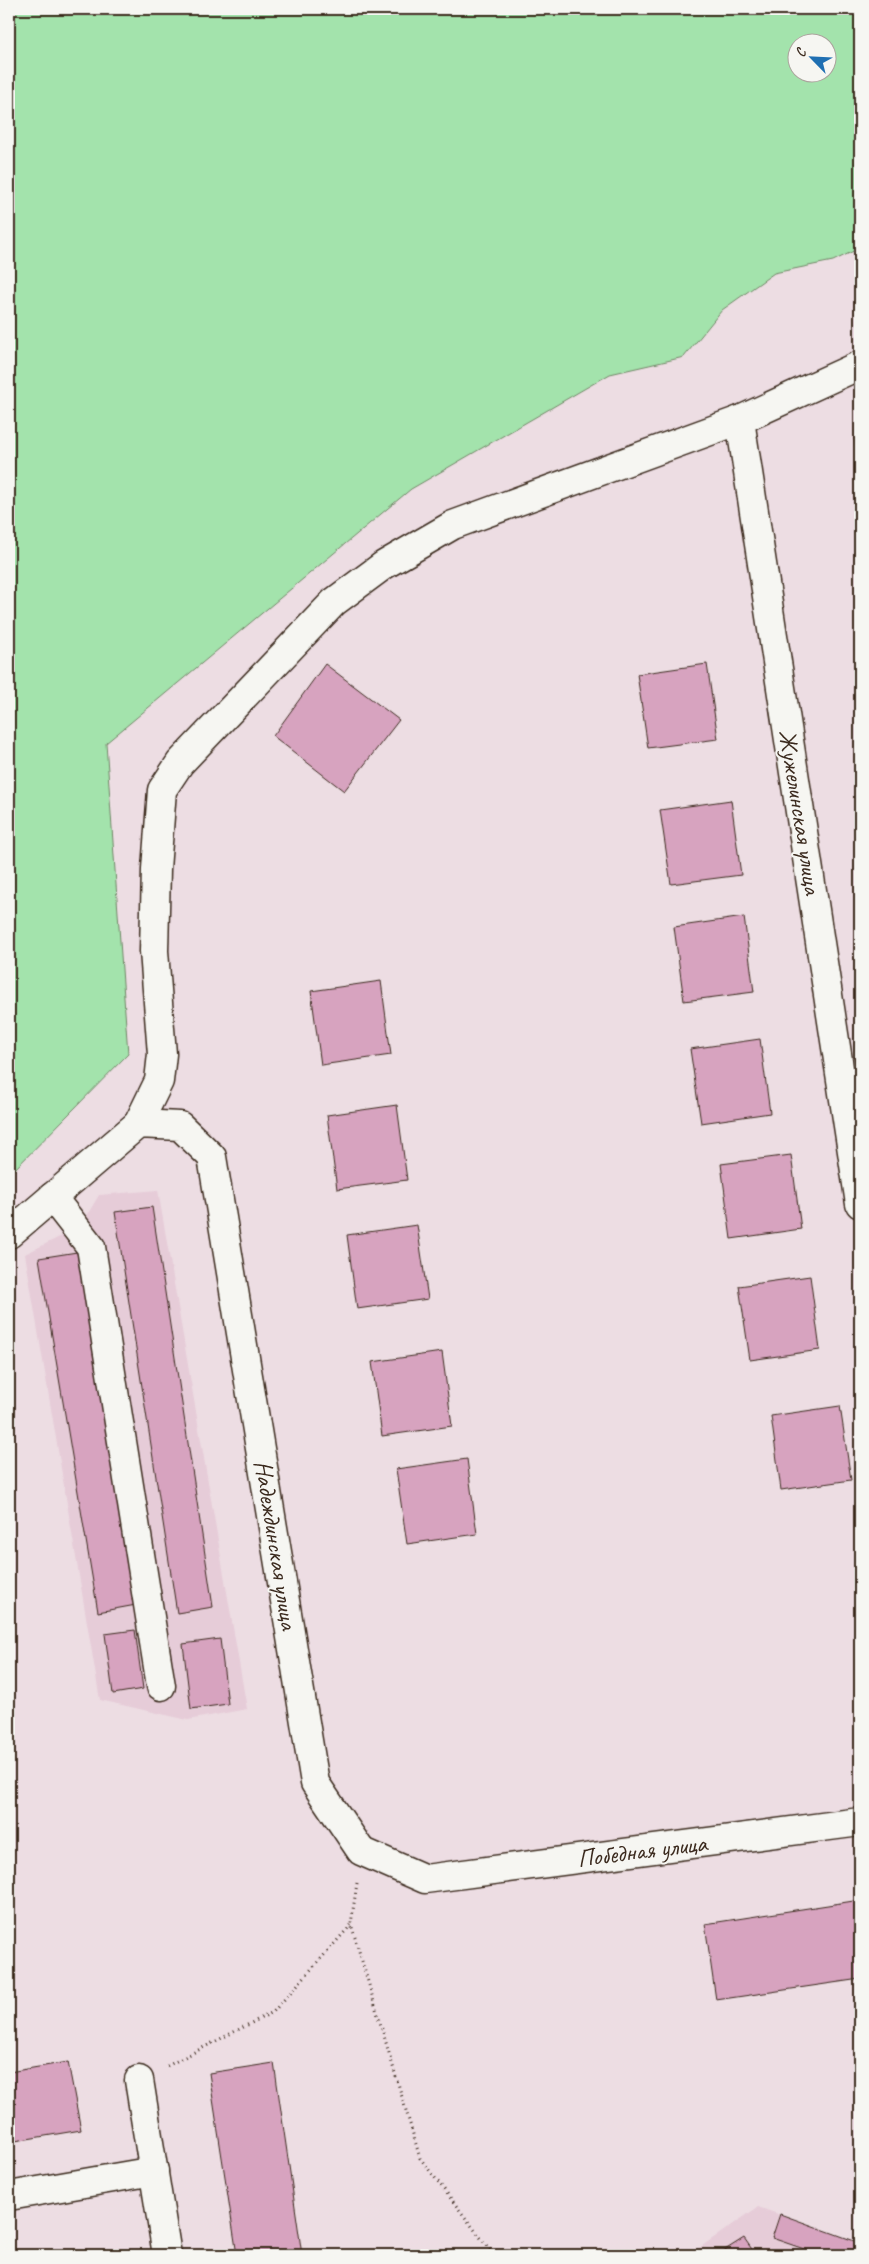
<svg xmlns="http://www.w3.org/2000/svg" width="869" height="2264" viewBox="0 0 869 2264" font-family="Caveat,sans-serif">
  <rect width="100%" height="100%" fill="#eddde3"/>
  <filter id="ink" filterUnits="userSpaceOnUse"><feTurbulence type="fractalNoise" baseFrequency=".02" numOctaves="2"/><feDisplacementMap in="SourceGraphic" scale="10" xChannelSelector="R" yChannelSelector="G"/><feConvolveMatrix kernelMatrix="1 2 1 2 8 2 1 2 1" color-interpolation-filters="sRGB"/></filter>
  <g filter="url(#ink)">
    <g fill="#e6ccd8">
      <polygon points="158,1190 247,1709 188,1720 100,1700 25,1254 80,1227 99,1195"/>
      <polygon points="758,2207 860,2243 860,2255 689,2255"/>
    </g>
    <path fill="#a3e3ac" stroke="#6f8665" fill-rule="evenodd" d="M9,9H860V248L833,261L774,273L722,310L684,357L610,374L411,489L106,743L128,1054L9,1175ZM796,42H826V72H796Z"/>
    <g fill="#d7a3bf" stroke="#3b2a1e">
      <polygon points="860,437 860,477 854,438"/>
      <polygon points="860,557 860,583 856,558"/>
      <polygon points="325,664 399,720 344,791 273,736"/>
      <polygon points="707,664 718,739 648,748 637,674"/>
      <polygon points="731,800 741,875 671,884 660,810"/>
      <polygon points="744,917 754,992 684,1001 674,927"/>
      <polygon points="381,981 391,1055 321,1065 311,991"/>
      <polygon points="760,1039 770,1113 701,1123 690,1049"/>
      <polygon points="397,1105 407,1180 337,1189 327,1115"/>
      <polygon points="791,1155 801,1229 731,1239 721,1164"/>
      <polygon points="152,1207 213,1607 177,1613 115,1212"/>
      <polygon points="417,1225 428,1299 357,1309 347,1235"/>
      <polygon points="77,1252 136,1605 98,1612 39,1258"/>
      <polygon points="810,1276 820,1350 750,1360 739,1286"/>
      <polygon points="442,1352 452,1426 382,1436 372,1362"/>
      <polygon points="840,1406 851,1480 781,1490 771,1416"/>
      <polygon points="467,1459 477,1534 407,1544 396,1469"/>
      <polygon points="135,1630 143,1689 113,1694 105,1634"/>
      <polygon points="220,1639 228,1704 191,1709 183,1644"/>
      <polygon points="860,1900 860,1979 716,2000 705,1924"/>
      <polygon points="68,2062 81,2130 9,2142 9,2072"/>
      <polygon points="274,2063 302,2255 237,2255 209,2073"/>
      <polygon points="780,2214 860,2243 860,2255 805,2255 807,2250 772,2238"/>
      <polygon points="744,2238 756,2255 717,2255"/>
    </g>
    <g fill="none" stroke-linecap="round" stroke-linejoin="round">
      <defs>
        <g id="minor">
          <polyline points="740,420 860,1204"/>
          <polyline points="138,1124 159,1081 162,1054 154,951 156,869 162,790 180,763 334,602 384,565 453,525 740,420 860,365"/>
          <polyline points="52,1197 91,1247 161,1686"/>
          <polyline points="9,1234 138,1124 180,1126 212,1157 315,1783 361,1851 425,1879 860,1822"/>
          <polyline points="139,2080 167,2255"/>
          <polyline points="9,2196 154,2171"/>
        </g>
      </defs>
      <use href="#minor" stroke="#3b2a1e" stroke-width="31"/>
      <g stroke="#3b2a1e" stroke-width="3" stroke-dasharray="1 4" stroke-linecap="butt">
        <polyline points="357,1883 351,1924 420,2158 490,2250 488,2255"/>
        <polyline points="167,2066 273,2012 351,1925"/>
      </g>
      <use href="#minor" stroke="#f6f6f2" stroke-width="28"/>
    </g>
  </g>
  <g text-anchor="middle" dominant-baseline="central" stroke-width="4" stroke-linejoin="round" paint-order="stroke">
    <g font-size="25" fill="#3b2a1e" stroke="#f6f6f2">
      <text transform="translate(800 812) rotate(81)">Жужелинская улица</text>
      <text transform="translate(276 1545) rotate(81)">Надеждинская улица</text>
      <text transform="translate(642 1851) rotate(-7)">Победная улица</text>
    </g>
  </g>
  <rect width="869" height="2264" fill="none" stroke="#f6f6f2" stroke-width="30"/>
  <rect x="15" y="15" width="839" height="2234" fill="none" stroke="#3b2a1e" stroke-width="2" filter="url(#ink)"/>
  <g transform="translate(812 58) rotate(294)"><circle r="24" fill="#f6f6f2" stroke="#aba49d"/>
  <path d="M0-4L9 19L0 12L-9 19Z" fill="#1f6fb2"/>
  <text y="-8" font-size="14" font-weight="bold" text-anchor="middle" fill="#3b2a1e">С</text>
  </g>
</svg>
